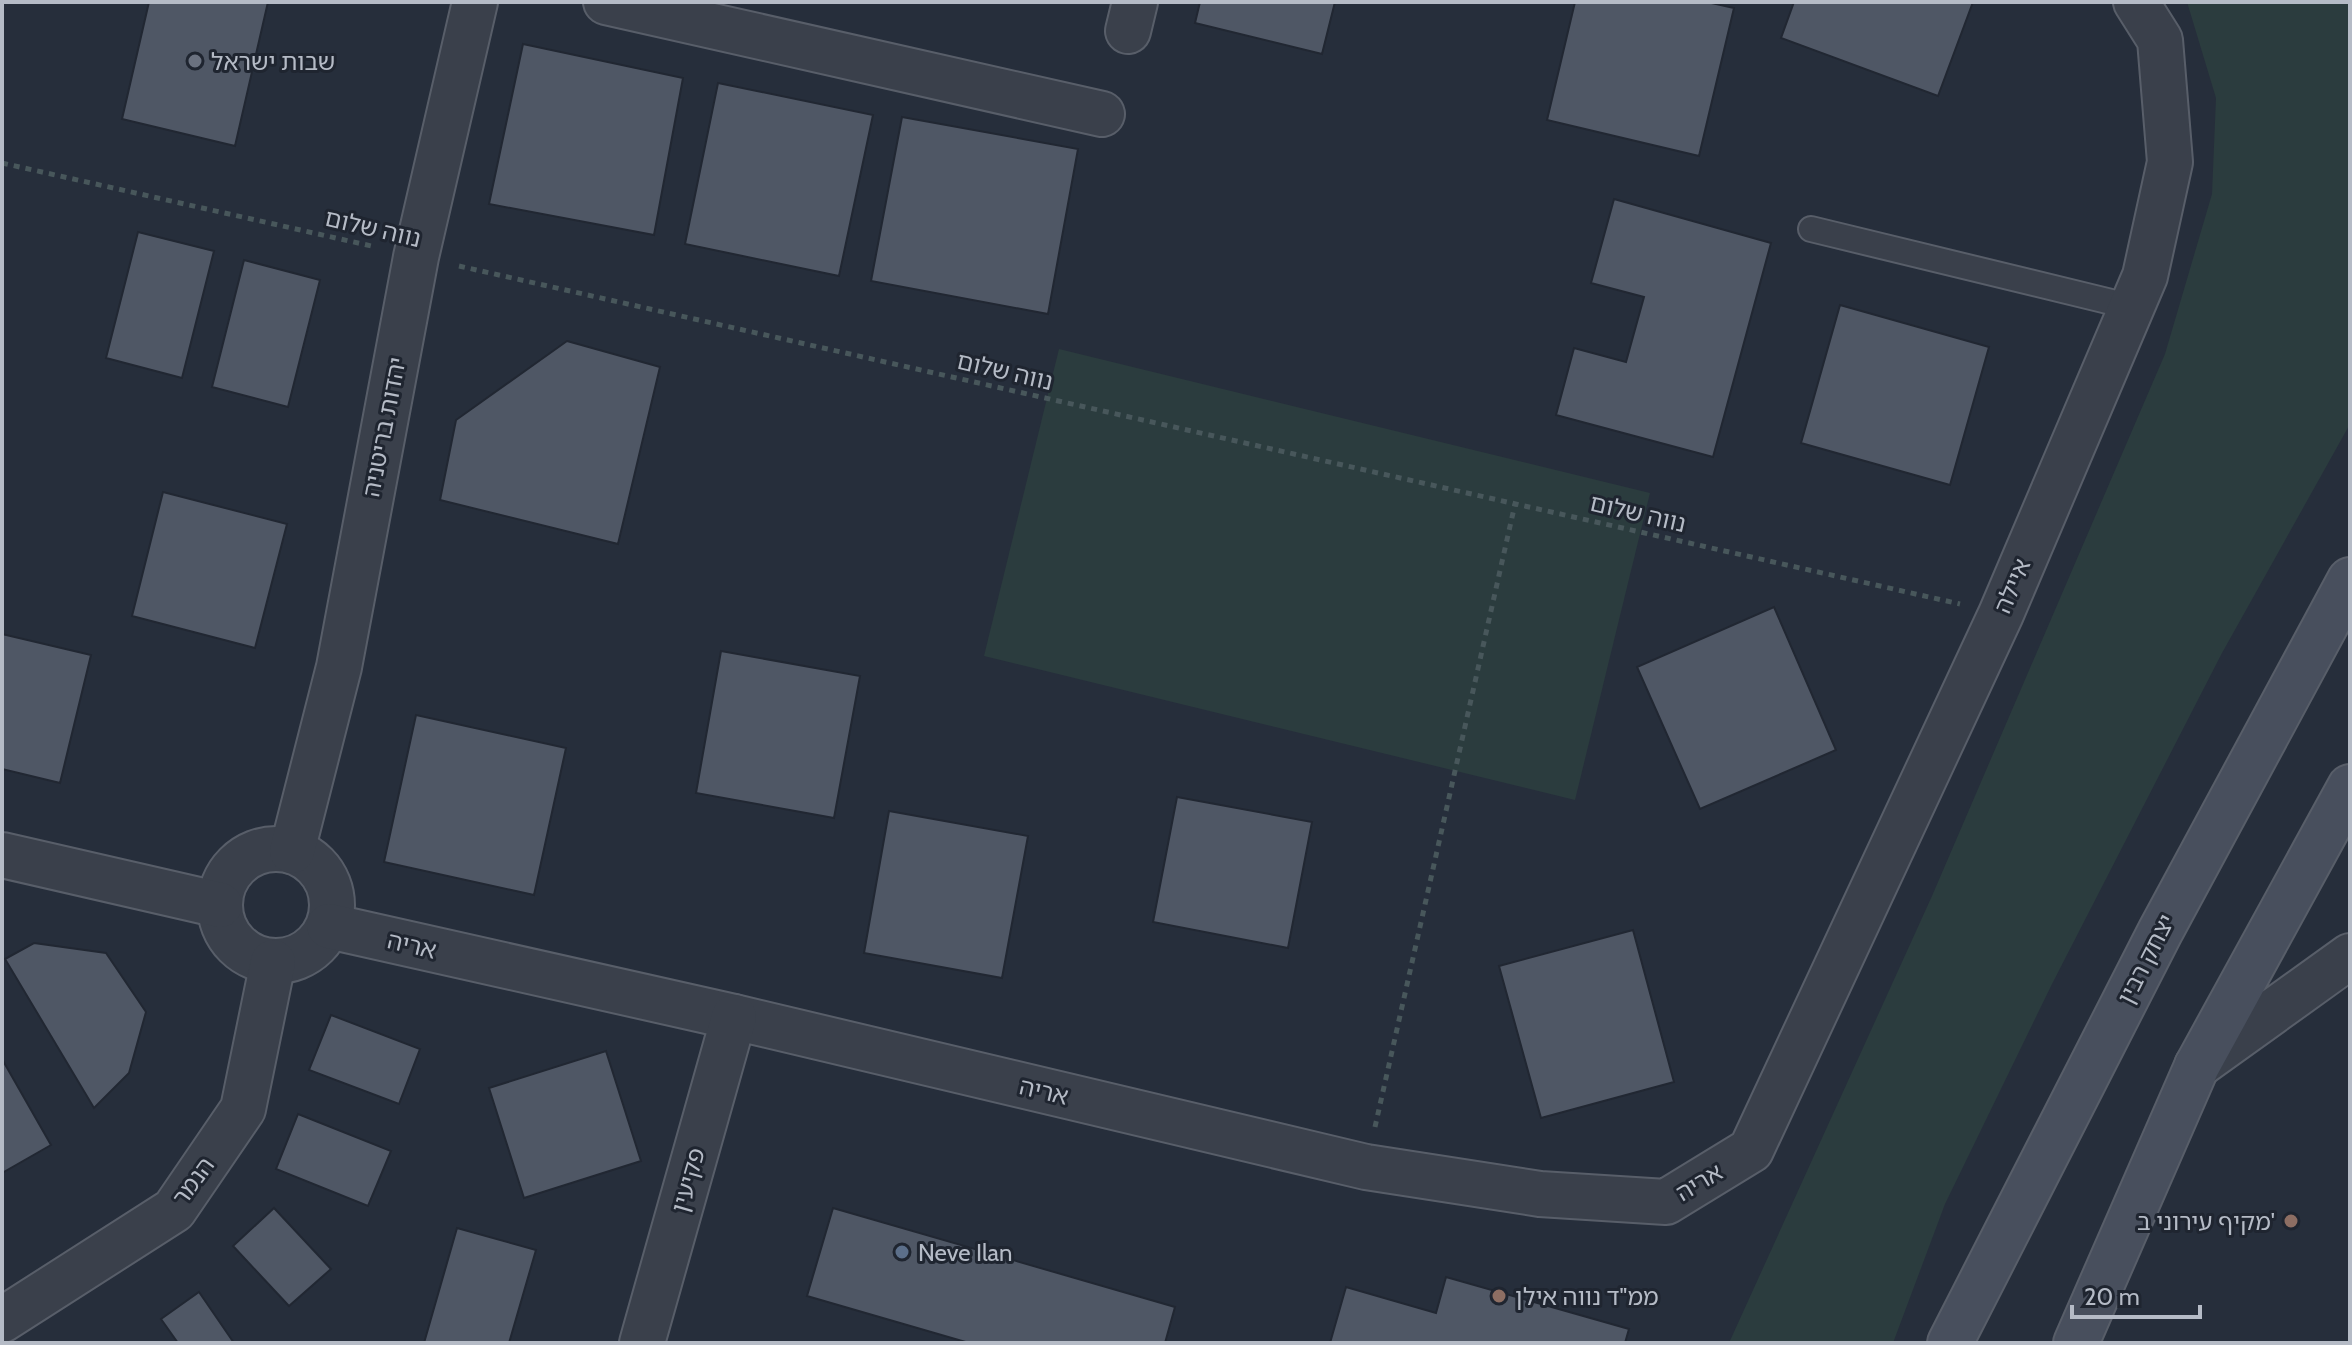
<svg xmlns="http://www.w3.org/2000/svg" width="2352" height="1345" viewBox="0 0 2352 1345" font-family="Cabin,'Noto Sans Hebrew',sans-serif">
  <rect width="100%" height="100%" fill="#262e3b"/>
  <g fill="#2b3c3e">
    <polygon points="2187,2 2350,2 2350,424 2222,653 2052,984 1945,1204 1893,1343 1729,1343 1932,896 2165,354 2212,194 2216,98"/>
    <polygon points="1059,349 1650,493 1575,800 984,656"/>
  </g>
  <g fill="#4f5765" stroke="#212732" stroke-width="2">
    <polygon points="149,2 268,2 235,146 122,119"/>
    <polygon points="1200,2 1335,2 1322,54 1195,23"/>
    <polygon points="1575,2 1707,2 1734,8 1699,156 1547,120"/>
    <polygon points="1794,2 1973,2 1938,96 1781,38"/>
    <polygon points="523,44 683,78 654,235 489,204"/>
    <polygon points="718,83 873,115 839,276 685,244"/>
    <polygon points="902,117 1078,149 1048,314 871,281"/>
    <polygon points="1614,199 1771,243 1713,457 1556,415 1574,348 1626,362 1644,297 1591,283"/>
    <polygon points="138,232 214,251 182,378 106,358"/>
    <polygon points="244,260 320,280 288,407 212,387"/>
    <polygon points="1840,305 1989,347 1950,485 1801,443"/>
    <polygon points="567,341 660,367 618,544 440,500 456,420"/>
    <polygon points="163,492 287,524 255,648 132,616"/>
    <polygon points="1774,607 1836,750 1700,809 1637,667"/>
    <polygon points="2,634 91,655 60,783 2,769"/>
    <polygon points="721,651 860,676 834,818 696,793"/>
    <polygon points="416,715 566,748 534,895 384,862"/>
    <polygon points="1177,797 1312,822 1288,948 1153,922"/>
    <polygon points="889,811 1028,836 1002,978 864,953"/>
    <polygon points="1633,930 1674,1082 1541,1118 1499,966"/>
    <polygon points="34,943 106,953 146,1012 129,1073 94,1108 5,959"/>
    <polygon points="331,1015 420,1049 399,1104 309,1070"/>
    <polygon points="606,1051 641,1161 524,1198 489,1088"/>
    <polygon points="2,1059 51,1145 2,1173"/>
    <polygon points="298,1114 391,1151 368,1206 276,1169"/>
    <polygon points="274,1208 331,1269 289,1306 233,1246"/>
    <polygon points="833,1208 1175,1307 1165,1343 969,1343 807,1296"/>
    <polygon points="457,1228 536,1250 509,1343 424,1343"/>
    <polygon points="1446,1277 1629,1329 1625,1343 1330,1343 1346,1287 1436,1313"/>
    <polygon points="199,1292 234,1343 178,1343 161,1319"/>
  </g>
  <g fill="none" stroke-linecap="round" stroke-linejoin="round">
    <defs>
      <polyline id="service" points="1811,229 2132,307"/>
      <g id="minor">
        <polyline points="606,2 1102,114"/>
        <polyline points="1128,31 1135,2"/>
        <circle cx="276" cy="905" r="56"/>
        <polyline points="292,851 339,667 416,257 475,2"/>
        <polyline points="2,855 220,905"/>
        <polyline points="329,926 734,1017 1366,1167 1540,1194 1666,1202 1751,1150 2001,614 2145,276 2170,162 2160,40 2136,2"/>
        <polyline points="2197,1066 2350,956"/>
        <polyline points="2,1320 174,1210 243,1109 273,962"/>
        <polyline points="642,1343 734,1017"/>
      </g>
      <g id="secondary">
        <polyline points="1950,1343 2160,932 2350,580"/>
        <polyline points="2076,1343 2197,1066 2350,787"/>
      </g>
    </defs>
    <use href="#service" stroke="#585e69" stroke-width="28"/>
    <use href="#minor" stroke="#585e69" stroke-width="48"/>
    <use href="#secondary" stroke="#585e69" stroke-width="48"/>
    <g stroke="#48575b" stroke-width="5" stroke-dasharray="6 6" stroke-linecap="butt">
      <polyline points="2,163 376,247"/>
      <polyline points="459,266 1960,604"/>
      <polyline points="1375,1127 1515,504"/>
    </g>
    <use href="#service" stroke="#3a404b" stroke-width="24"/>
    <use href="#minor" stroke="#3a404b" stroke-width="44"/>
    <use href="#secondary" stroke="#484f5d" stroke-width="44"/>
  </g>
  <circle fill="#6b7280" stroke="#1f2530" stroke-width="3" cx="195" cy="61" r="8"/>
  <g fill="#8d6e63" stroke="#1f2530" stroke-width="3">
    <circle cx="2291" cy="1221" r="8"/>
    <circle cx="1499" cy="1296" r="8"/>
  </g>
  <circle fill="#5c6f8a" stroke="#1f2530" stroke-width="3" cx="902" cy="1252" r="8"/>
  <g text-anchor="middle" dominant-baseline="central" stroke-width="6" stroke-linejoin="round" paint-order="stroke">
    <g font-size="24" fill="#b5bbc6" stroke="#1f2530" text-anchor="start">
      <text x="211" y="61">שבות ישראל</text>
      <text x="2275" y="1221" text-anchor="end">מקיף עירוני ב'</text>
      <text x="918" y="1252">Neve Ilan</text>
      <text x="1515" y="1296">ממ"ד נווה אילן</text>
    </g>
    <g font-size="24" fill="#b5bbc6" stroke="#1f2530">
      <text transform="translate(373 228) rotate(13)">נווה שלום</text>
      <text transform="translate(1005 371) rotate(13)">נווה שלום</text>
      <text transform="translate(384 427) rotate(-79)">יהדות בריטניה</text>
      <text transform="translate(1638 513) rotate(13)">נווה שלום</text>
      <text transform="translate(2012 586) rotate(-67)">איילה</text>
      <text transform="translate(412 945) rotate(13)">אריה</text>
      <text transform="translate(2146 959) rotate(-63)">יצחק רבין</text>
      <text transform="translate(1044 1091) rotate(13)">אריה</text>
      <text transform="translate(688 1180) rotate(-74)">פקיעין</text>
      <text transform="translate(193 1181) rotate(-54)">הנמר</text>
      <text transform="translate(1699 1182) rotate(-31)">אריה</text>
    </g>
  </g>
  <rect width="2352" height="1345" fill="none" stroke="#b5bbc6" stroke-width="8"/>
  <path d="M2072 1305v12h128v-12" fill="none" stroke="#b5bbc6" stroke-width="4"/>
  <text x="2084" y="1305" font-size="24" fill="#b5bbc6" stroke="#1f2530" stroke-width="6" paint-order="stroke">20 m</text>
</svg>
